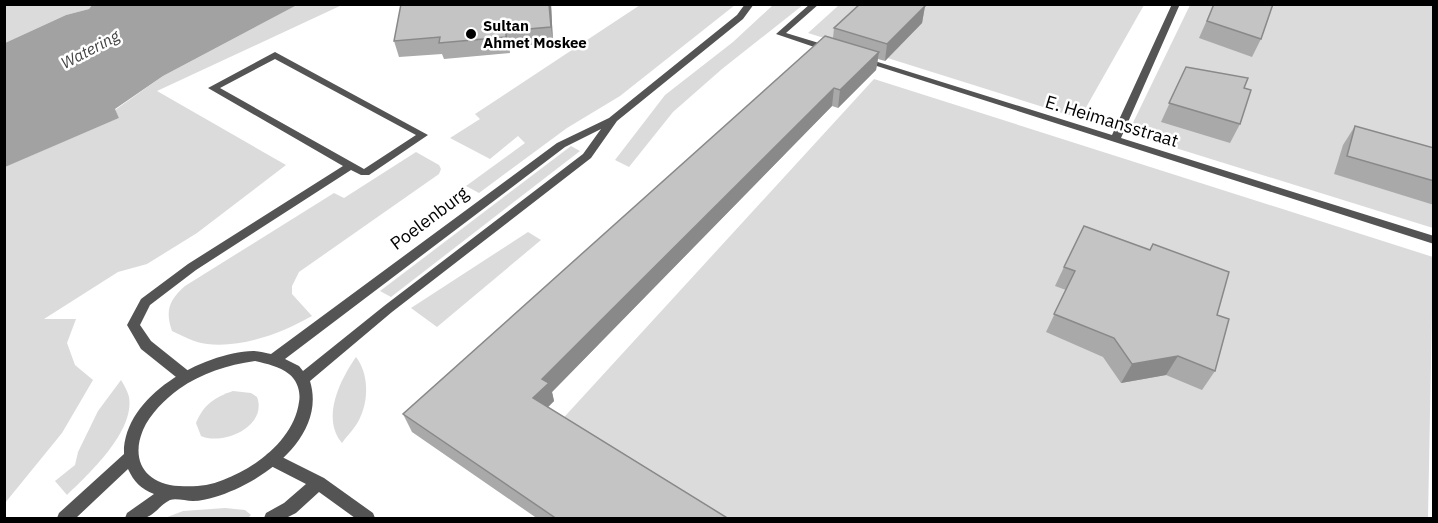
<svg xmlns="http://www.w3.org/2000/svg" width="1438" height="523" viewBox="0 0 1438 523" font-family="'IBM Plex Sans',sans-serif">
  <rect width="100%" height="100%" fill="#fff"/>
  <g fill="#dbdbdb">
    <polygon points="4,5 93,5 89,9 66,15 5,43"/>
    <polygon points="297,5 342,5 157,91 286,165 197,233 147,264 118,272 44,319 76,319 67,343 75,365 93,380 62,433 5,503 4,167 119,118 115,110 163,76"/>
    <polygon points="640,5 735,5 620,96 567,128 479,193 466,186 525,143 518,136 490,159 450,138 480,119 475,114"/>
    <polygon points="773,5 803,5 722,69 673,112 629,167 615,160 665,95 733,42"/>
    <polygon points="839,5 1144,5 1084,111 1075,117 808,33"/>
    <polygon points="1190,5 1433,5 1433,228 1137,136 1129,131"/>
    <polygon points="874,79 1433,257 1428,518 701,518 556,426"/>
    <polygon points="571,146 580,151 391,297 380,291"/>
    <path d="M416,152L439,165L441,169L439,174L299,272L292,286V294L312,316C282,333 243,348 207,344C195,343 183,336 172,331C165,311 169,300 185,286L334,193L344,198Z"/>
    <polygon points="528,232 541,240 437,327 411,308"/>
    <path d="M356,357C369,374 369,401 359,420C355,428 347,436 342,443C321,418 340,380 356,357Z"/>
    <path d="M121,380C124,385 128,392 129,397C135,431 89,474 67,495L55,481L75,465L78,452L98,411Z"/>
    <path d="M233,391L251,393L257,397C268,426 223,446 201,436L196,423C203,405 215,397 233,391Z"/>
    <polygon points="225,508 245,510 251,515 248,518 165,518 183,511"/>
  </g>
  <polygon fill="#a2a2a2" points="93,4 297,4 297,5 163,76 115,109 119,118 5,167 5,43 66,15 89,9"/>
  <g fill="none" stroke-linecap="round" stroke-linejoin="round">
    <path fill="#545454" fill-rule="evenodd" d="M275,52L428,135L369,175H361L351,170L196,270L150,305L140,325L151,341L191,373L193,377L191,381L186,383L181,381L141,349L127,325L141,299L188,264L343,166L208,88ZM275,59L416,135L364,169L220,88Z"/>
    <g fill="#545454" fill-rule="evenodd">
      <polygon points="810,4 819,4 786,33 832,47 832,51 826,51 776,34"/>
      <polygon points="1172,4 1180,4 1121,138 1434,236 1434,244 858,60 859,58 865,58 1112,135"/>
      <polygon points="272,452 324,478 373,513 375,518 355,518 319,492 296,513 286,518 264,518 266,513 284,503 306,484 267,464 265,459 267,454"/>
    </g>
    <path fill="#545454" fill-rule="evenodd" d="M745,4H754L743,19L617,121L591,158L392,312L310,381C327,437 262,483 215,497C208,499 200,501 193,501C186,501 176,498 170,500C161,504 154,516 144,518C138,520 131,518 125,518L127,513L154,494C141,489 134,482 128,469L76,518H57L59,513L124,454C123,396 202,353 253,351C259,351 266,353 271,354L557,143L609,118L737,15ZM601,129L583,154L384,306L303,371L299,366L285,359L565,147ZM255,361C267,364 279,366 289,374C297,380 301,392 299,402C294,439 256,468 223,480C209,486 194,487 179,486C146,484 130,461 143,430C150,414 165,399 179,389C202,373 227,365 255,361Z"/>
  </g>
  <g fill="#a9a9a9">
    <polygon points="401,4 551,4 553,43 509,47 510,53 444,59 442,54 399,57 394,41"/>
    <polygon points="1214,4 1261,39 1252,57 1199,38"/>
    <polygon points="925,6 922,23 885,61 878,59 876,70 838,108 832,106 552,392 554,401 548,407 729,519 538,519 412,432 403,414 833,38 834,28"/>
    <polygon points="1186,67 1244,88 1240,124 1230,143 1161,122"/>
    <polygon points="1355,126 1434,148 1434,205 1334,174 1343,145"/>
    <polygon points="1153,244 1217,315 1215,371 1202,390 1166,375 1121,383 1103,357 1046,332 1066,290 1055,286 1064,267 1150,250"/>
  </g>
  <g fill="#898989">
    <polygon points="549,4 551,4 553,43 551,27"/>
    <polygon points="925,6 922,23 885,61 887,44"/>
    <polygon points="506,31 509,47 510,53 506,37"/>
    <polygon points="879,52 876,70 838,108 840,90"/>
    <polygon points="834,88 832,106 552,392 554,401 538,417 533,398 542,379"/>
    <polygon points="1178,356 1166,375 1121,383 1132,364"/>
  </g>
  <g fill="#c4c4c4" stroke="#898989" stroke-width="1.5">
    <polygon points="401,4 549,4 551,27 506,31 506,37 439,43 440,37 394,41"/>
    <polygon points="860,4 920,4 925,6 887,44 834,28"/>
    <polygon points="1214,4 1273,4 1261,39 1207,21"/>
    <polygon points="825,36 879,52 840,90 834,88 542,379 549,383 533,398 729,519 557,519 403,414"/>
    <polygon points="1186,67 1248,78 1244,88 1251,90 1240,124 1169,103"/>
    <polygon points="1355,126 1434,148 1434,181 1347,156"/>
    <polygon points="1084,226 1150,250 1153,244 1229,272 1217,315 1229,319 1215,371 1178,356 1132,364 1114,338 1054,314 1075,271 1064,267"/>
  </g>
  <circle fill="#000" stroke="#fff" stroke-width="2" cx="471" cy="34" r="6"/>
  <g text-anchor="middle" dominant-baseline="central" stroke-width="5" stroke-linejoin="round" paint-order="stroke">
    <g font-size="15" font-weight="bold" fill="#000" stroke="#fff" text-anchor="start">
      <text x="483" y="25">Sultan<tspan x="483" dy="17">Ahmet Moskee</tspan></text>
    </g>
    <g font-size="16" font-style="italic" fill="#434343" stroke="#fff">
      <text transform="translate(90 49) rotate(-28)">Watering</text>
    </g>
    <g font-size="18" fill="#000" stroke="#fff">
      <text transform="translate(1112 121) rotate(17)">E. Heimansstraat</text>
      <text transform="translate(429 218) rotate(-37)">Poelenburg</text>
    </g>
  </g>
  <rect width="1438" height="523" fill="none" stroke="#000000" stroke-width="12"/>
</svg>
